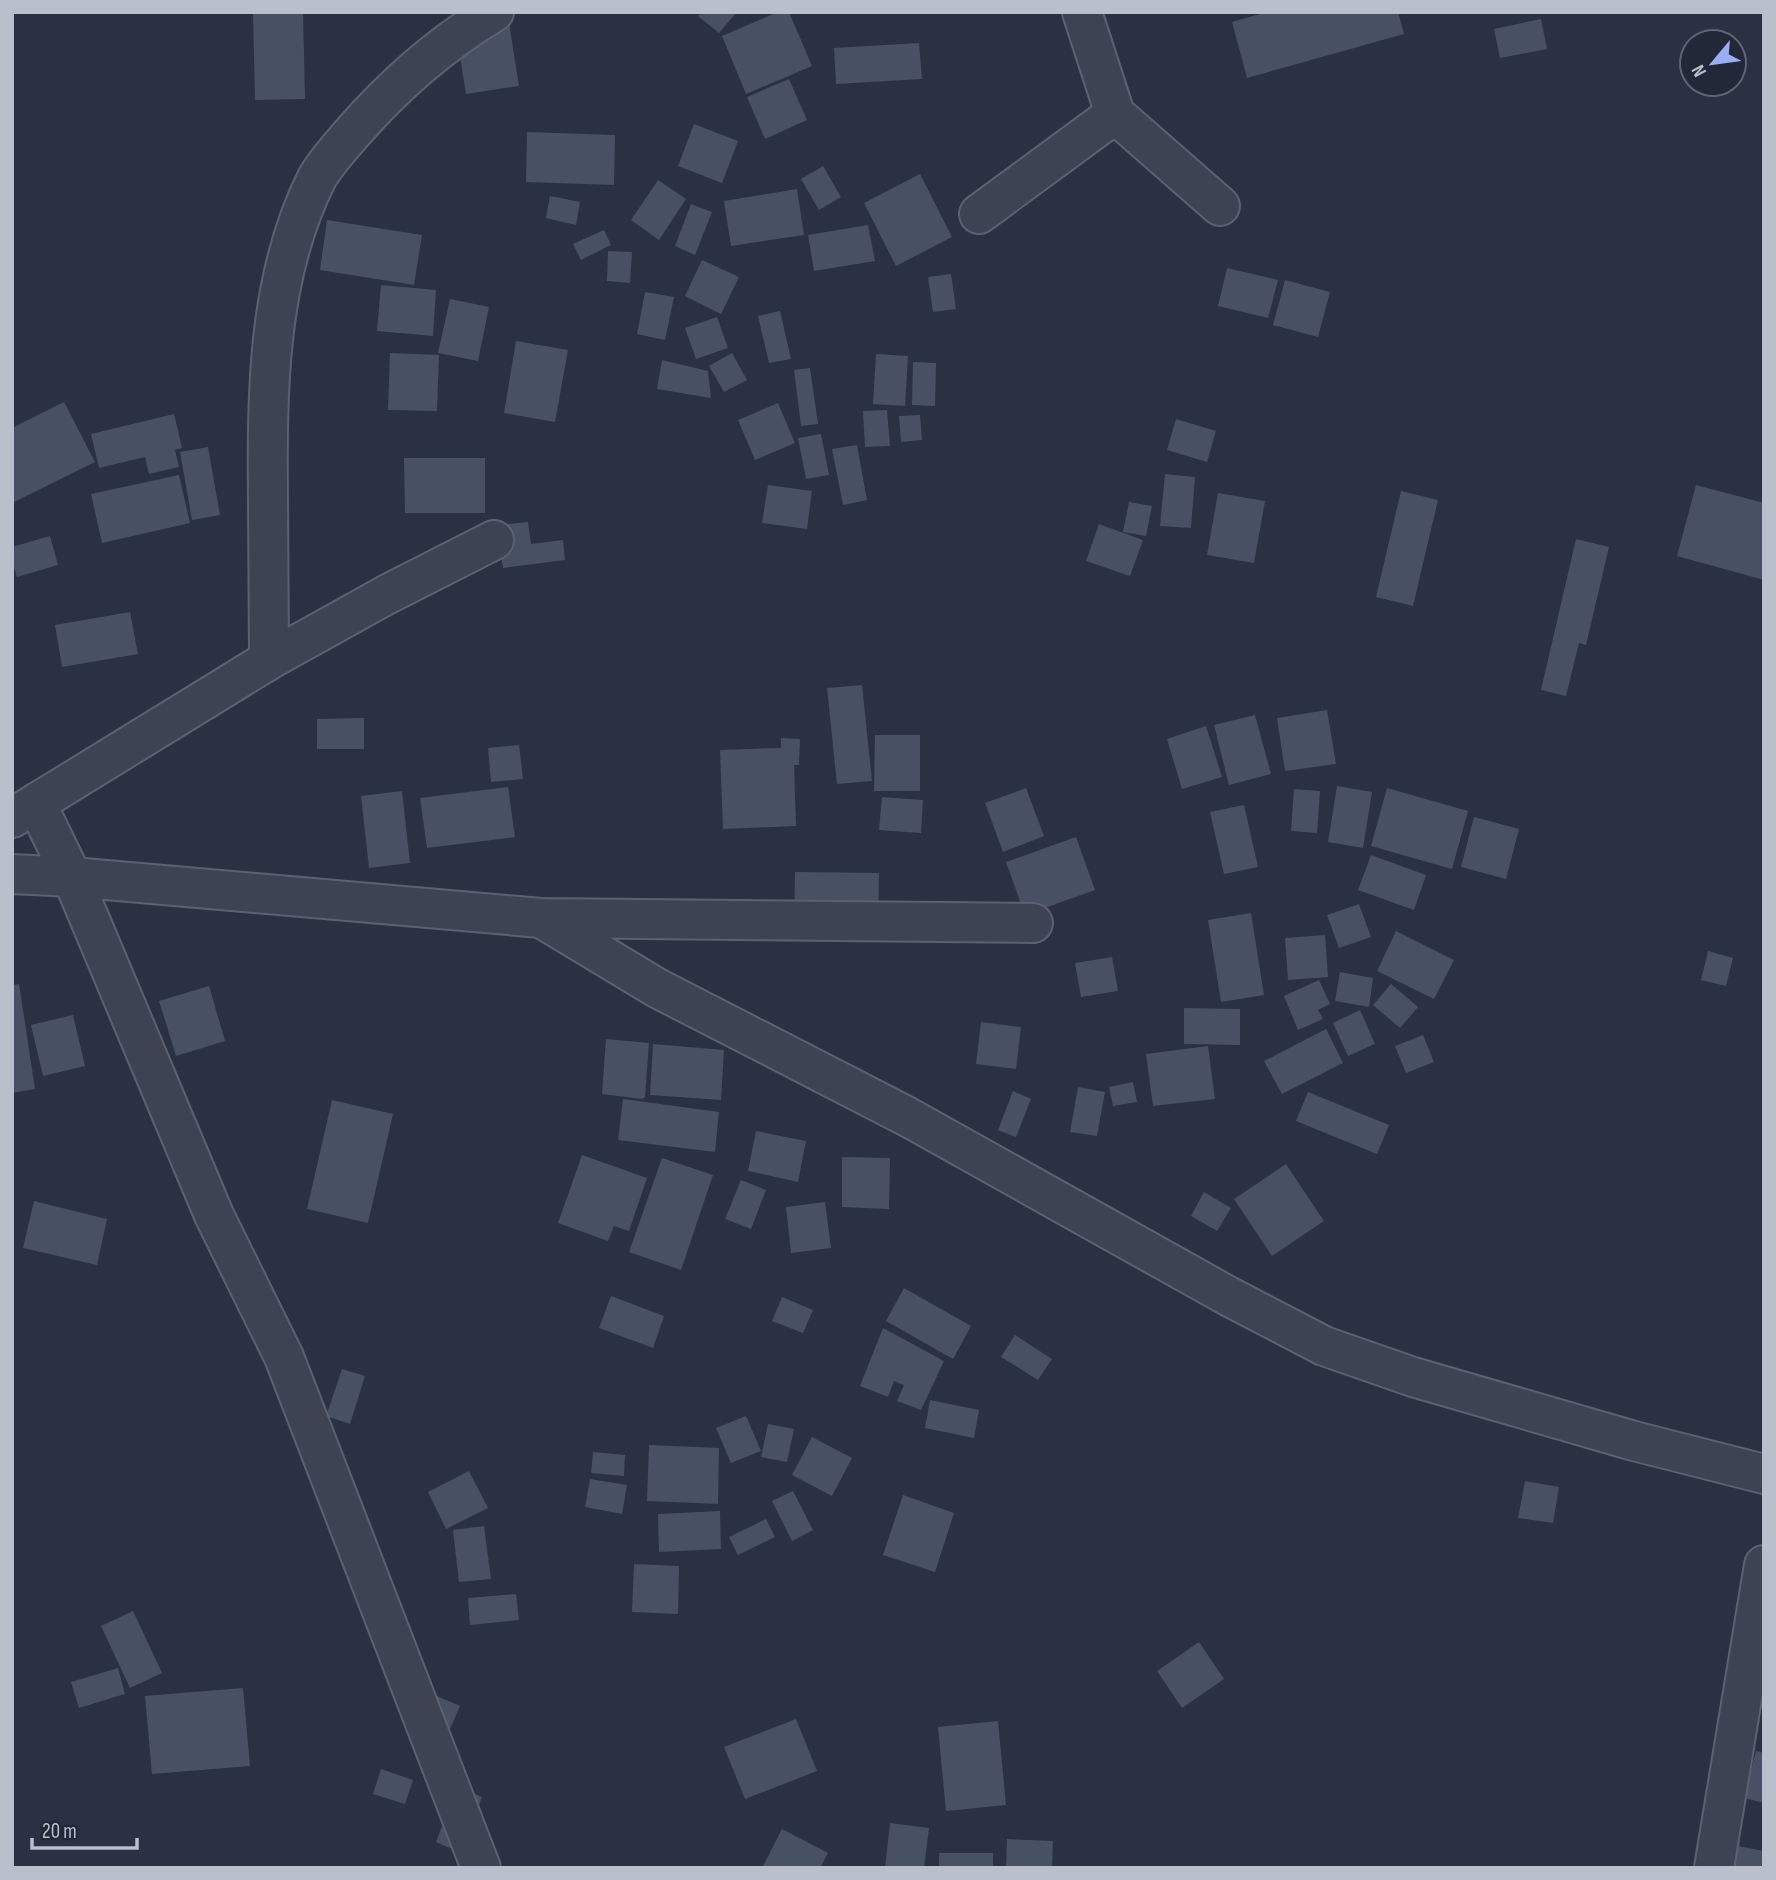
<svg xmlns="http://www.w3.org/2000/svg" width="1776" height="1880" viewBox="0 0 1776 1880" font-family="'Sofia Sans Condensed',sans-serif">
  <rect width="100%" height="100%" fill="#293142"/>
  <g fill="#485064">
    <polygon points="253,12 303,12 305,99 255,100"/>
    <polygon points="702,12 737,12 719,33 698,16"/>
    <polygon points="778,12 789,12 812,66 746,94 722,36"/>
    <polygon points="1267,12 1398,12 1404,34 1247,78 1232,22"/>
    <polygon points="1541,19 1547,49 1500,58 1494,29"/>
    <polygon points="509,23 519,86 466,94 456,31"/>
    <polygon points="919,43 922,79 836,84 834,48"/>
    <polygon points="789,79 807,120 765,139 747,97"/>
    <polygon points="694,124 738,141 722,183 678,166"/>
    <polygon points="527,132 615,135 614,185 526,182"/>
    <polygon points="823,166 841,197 819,210 801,179"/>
    <polygon points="920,174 952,237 896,266 864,203"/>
    <polygon points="658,180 686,199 659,240 631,220"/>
    <polygon points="797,189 804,235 731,246 724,201"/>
    <polygon points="550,196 580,202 576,225 546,218"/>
    <polygon points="691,204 712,212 695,255 675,246"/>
    <polygon points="327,220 422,235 414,285 320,270"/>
    <polygon points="868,225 875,261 814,271 808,235"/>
    <polygon points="604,230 611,245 581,260 573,244"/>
    <polygon points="608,251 632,252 630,283 607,281"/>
    <polygon points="702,260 739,277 721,314 685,296"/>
    <polygon points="1227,268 1278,280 1268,318 1218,306"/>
    <polygon points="951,274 956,309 933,312 928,277"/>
    <polygon points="1285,280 1330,292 1318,337 1273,325"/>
    <polygon points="381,285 436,290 433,336 377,331"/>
    <polygon points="645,292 674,297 665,340 637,334"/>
    <polygon points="450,299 489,307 478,361 438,353"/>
    <polygon points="780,311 791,359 769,363 758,316"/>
    <polygon points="717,317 728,348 696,359 685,328"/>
    <polygon points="516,341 568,350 555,422 504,413"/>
    <polygon points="390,353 439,355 437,411 388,410"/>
    <polygon points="732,353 747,380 724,392 709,366"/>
    <polygon points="876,354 908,356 905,406 873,404"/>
    <polygon points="662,360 708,371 711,398 657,389"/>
    <polygon points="913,362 936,363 935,406 912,405"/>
    <polygon points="810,368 818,424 801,426 794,370"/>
    <polygon points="64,402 95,462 12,503 12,428"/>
    <polygon points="778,403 795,443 755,460 738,420"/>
    <polygon points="887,410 890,446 865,447 863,411"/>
    <polygon points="174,414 182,448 175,450 179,467 149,474 145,457 99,468 91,434"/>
    <polygon points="920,415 922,440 901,442 899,416"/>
    <polygon points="1176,419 1216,431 1207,462 1167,450"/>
    <polygon points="821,434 829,475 806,479 798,438"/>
    <polygon points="857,445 867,500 843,505 832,449"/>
    <polygon points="208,447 220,515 192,520 180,452"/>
    <polygon points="404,458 485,458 485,513 405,513"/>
    <polygon points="1165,474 1195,477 1191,528 1160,526"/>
    <polygon points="179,475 190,523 102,543 91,494"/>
    <polygon points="768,485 812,491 807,529 762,523"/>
    <polygon points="1696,485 1764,503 1764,580 1677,556"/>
    <polygon points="1401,491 1438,500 1413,606 1376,597"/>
    <polygon points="1218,493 1265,501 1254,563 1207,555"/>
    <polygon points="1129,502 1152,506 1146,536 1123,532"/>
    <polygon points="528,522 531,544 563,540 565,560 503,568 497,525"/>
    <polygon points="1099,524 1143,540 1130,576 1086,561"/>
    <polygon points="50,536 58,565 17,577 12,561 12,547"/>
    <polygon points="1576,539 1609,547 1586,645 1579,643 1566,696 1541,690"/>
    <polygon points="130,612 138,654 62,667 55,625"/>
    <polygon points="862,685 872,781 837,784 827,688"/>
    <polygon points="1327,710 1336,764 1285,771 1277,718"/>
    <polygon points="1255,715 1271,774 1229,785 1214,725"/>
    <polygon points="364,718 364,749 317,749 317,719"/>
    <polygon points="1206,726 1222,777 1182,789 1167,739"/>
    <polygon points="875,735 920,735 920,791 874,791"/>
    <polygon points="781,738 800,739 799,765 794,765 796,826 723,829 720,750 781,748"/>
    <polygon points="519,745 523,779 491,782 488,748"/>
    <polygon points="1337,786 1372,792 1363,848 1328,842"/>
    <polygon points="508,787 515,837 427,848 420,798"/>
    <polygon points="1026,788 1044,836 1003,852 985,803"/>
    <polygon points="1387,788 1468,811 1452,869 1371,846"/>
    <polygon points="1294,789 1320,791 1317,833 1291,831"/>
    <polygon points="402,791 410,863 369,868 361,796"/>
    <polygon points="882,797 923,800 921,833 879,830"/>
    <polygon points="1244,805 1258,867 1224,874 1210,812"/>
    <polygon points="1474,817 1519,829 1506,879 1461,867"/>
    <polygon points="1076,837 1095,890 1025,915 1006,862"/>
    <polygon points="1371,855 1426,875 1414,910 1358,890"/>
    <polygon points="795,872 879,873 878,933 794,931"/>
    <polygon points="1359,904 1371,937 1339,948 1327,915"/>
    <polygon points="1251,913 1264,995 1221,1002 1208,920"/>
    <polygon points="1396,931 1454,960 1434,999 1377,971"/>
    <polygon points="1325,935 1328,977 1288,980 1285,938"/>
    <polygon points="1708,951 1733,958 1726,986 1701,980"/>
    <polygon points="1112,957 1118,991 1081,997 1075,963"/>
    <polygon points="1340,972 1373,978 1369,1007 1335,1001"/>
    <polygon points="1319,980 1330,1004 1318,1010 1323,1019 1298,1030 1284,996"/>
    <polygon points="19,984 35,1089 12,1093 12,985"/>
    <polygon points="1391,984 1418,1007 1400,1028 1373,1005"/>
    <polygon points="209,986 225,1041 176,1056 159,1001"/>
    <polygon points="1184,1008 1240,1009 1240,1045 1184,1044"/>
    <polygon points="1360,1010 1375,1044 1348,1056 1333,1023"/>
    <polygon points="73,1015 85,1066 43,1076 31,1025"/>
    <polygon points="981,1022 1021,1027 1016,1069 976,1064"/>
    <polygon points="1326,1029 1343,1063 1282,1094 1264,1061"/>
    <polygon points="1423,1035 1434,1062 1406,1073 1395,1046"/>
    <polygon points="606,1039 649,1043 645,1097 642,1099 602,1094"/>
    <polygon points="653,1044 724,1050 721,1100 650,1095"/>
    <polygon points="1208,1046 1215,1099 1153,1106 1146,1054"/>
    <polygon points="1133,1082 1137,1102 1113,1106 1109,1087"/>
    <polygon points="1078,1087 1105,1092 1097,1136 1070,1132"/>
    <polygon points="1013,1091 1031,1099 1016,1137 998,1130"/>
    <polygon points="1308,1092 1389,1125 1377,1154 1296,1121"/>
    <polygon points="623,1099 719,1112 715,1152 618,1140"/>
    <polygon points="332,1100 393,1114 368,1223 307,1209"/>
    <polygon points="756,1131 806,1141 798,1182 748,1171"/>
    <polygon points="582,1155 647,1178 629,1231 614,1226 608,1241 558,1223"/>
    <polygon points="842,1157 890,1158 889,1209 842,1207"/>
    <polygon points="662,1158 713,1175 681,1270 629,1252"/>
    <polygon points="1286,1164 1324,1221 1272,1256 1234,1199"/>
    <polygon points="741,1180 766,1190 751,1229 725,1219"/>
    <polygon points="1204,1192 1231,1208 1217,1231 1191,1216"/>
    <polygon points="34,1201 107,1219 97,1265 23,1248"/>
    <polygon points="825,1202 831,1248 791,1253 786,1207"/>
    <polygon points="904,1288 971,1326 953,1359 886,1321"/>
    <polygon points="611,1296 664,1316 653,1348 599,1328"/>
    <polygon points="782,1297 813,1310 803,1333 772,1321"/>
    <polygon points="883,1328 944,1361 921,1410 897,1401 904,1385 894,1381 888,1397 860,1386"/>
    <polygon points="1015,1335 1052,1359 1038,1380 1001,1357"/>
    <polygon points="342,1369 365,1376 350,1424 326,1416"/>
    <polygon points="930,1400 979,1410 974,1438 925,1428"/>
    <polygon points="746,1416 761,1451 731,1463 716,1428"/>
    <polygon points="768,1424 794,1429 787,1462 761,1457"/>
    <polygon points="812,1437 852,1458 832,1496 792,1475"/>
    <polygon points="649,1445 719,1448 718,1504 647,1501"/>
    <polygon points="593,1452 625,1455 624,1476 591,1473"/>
    <polygon points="469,1471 488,1508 446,1529 428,1492"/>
    <polygon points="590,1479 627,1485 622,1514 585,1507"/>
    <polygon points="1525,1481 1559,1487 1553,1523 1518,1518"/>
    <polygon points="793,1491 813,1530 792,1541 772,1501"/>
    <polygon points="903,1495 954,1513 935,1572 883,1555"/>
    <polygon points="720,1511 721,1549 659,1552 658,1514"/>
    <polygon points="766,1519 775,1537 738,1555 729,1537"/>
    <polygon points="484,1526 491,1579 459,1582 453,1530"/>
    <polygon points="634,1564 679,1566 678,1614 632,1612"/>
    <polygon points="516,1594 519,1620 470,1625 468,1598"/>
    <polygon points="133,1611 162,1673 130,1688 101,1626"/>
    <polygon points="1199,1642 1224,1679 1182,1708 1157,1671"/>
    <polygon points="118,1668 125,1694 79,1708 71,1682"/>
    <polygon points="412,1685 460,1706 450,1729 402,1709"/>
    <polygon points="243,1688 250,1766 152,1774 145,1696"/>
    <polygon points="796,1719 817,1771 745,1799 724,1747"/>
    <polygon points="998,1721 1006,1805 946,1811 938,1727"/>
    <polygon points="1756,1751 1764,1753 1764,1803 1744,1798"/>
    <polygon points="381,1769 413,1780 405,1804 373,1794"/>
    <polygon points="457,1787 482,1797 461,1853 436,1842"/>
    <polygon points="890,1823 929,1828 924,1868 885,1868"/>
    <polygon points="782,1829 828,1853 820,1868 762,1868"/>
    <polygon points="1007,1839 1053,1841 1052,1868 1006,1868"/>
    <polygon points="1738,1846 1764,1851 1764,1868 1734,1868"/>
    <rect x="939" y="1853" width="54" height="15"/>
  </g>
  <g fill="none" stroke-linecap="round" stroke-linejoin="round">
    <defs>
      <g id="street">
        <polyline points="1082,12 1115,114 1220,206"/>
        <polyline points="979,214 1115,114"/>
        <path d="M269,660C269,607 268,554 268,501C267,393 267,277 317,178C326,162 341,146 353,132C394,85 441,44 494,12"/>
        <polyline points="36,803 72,877 214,1215 284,1357 481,1868"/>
        <polyline points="12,818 269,660 386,595 494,540"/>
        <polyline points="12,874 72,877 541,918 1033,923"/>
        <polyline points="541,918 657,988 908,1117 1228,1296 1324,1346 1413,1377 1634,1441 1764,1474"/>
        <polyline points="1714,1868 1764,1565"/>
      </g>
    </defs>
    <use href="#street" stroke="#5b6170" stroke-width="42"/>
    <use href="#street" stroke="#3d4352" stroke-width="38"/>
  </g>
  <rect width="1776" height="1880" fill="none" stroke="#babfcc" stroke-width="28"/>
  <g transform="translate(1713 63) rotate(241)"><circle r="33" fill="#222838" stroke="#5f6473" stroke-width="2"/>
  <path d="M0-5L12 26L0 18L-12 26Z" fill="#98b0f3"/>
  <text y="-10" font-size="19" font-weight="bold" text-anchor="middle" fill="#babfcc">N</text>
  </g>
  <path d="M32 1838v10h105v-10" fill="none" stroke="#babfcc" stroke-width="3.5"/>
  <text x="42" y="1838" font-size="21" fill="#babfcc" stroke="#222838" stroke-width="5" paint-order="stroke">20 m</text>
</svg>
